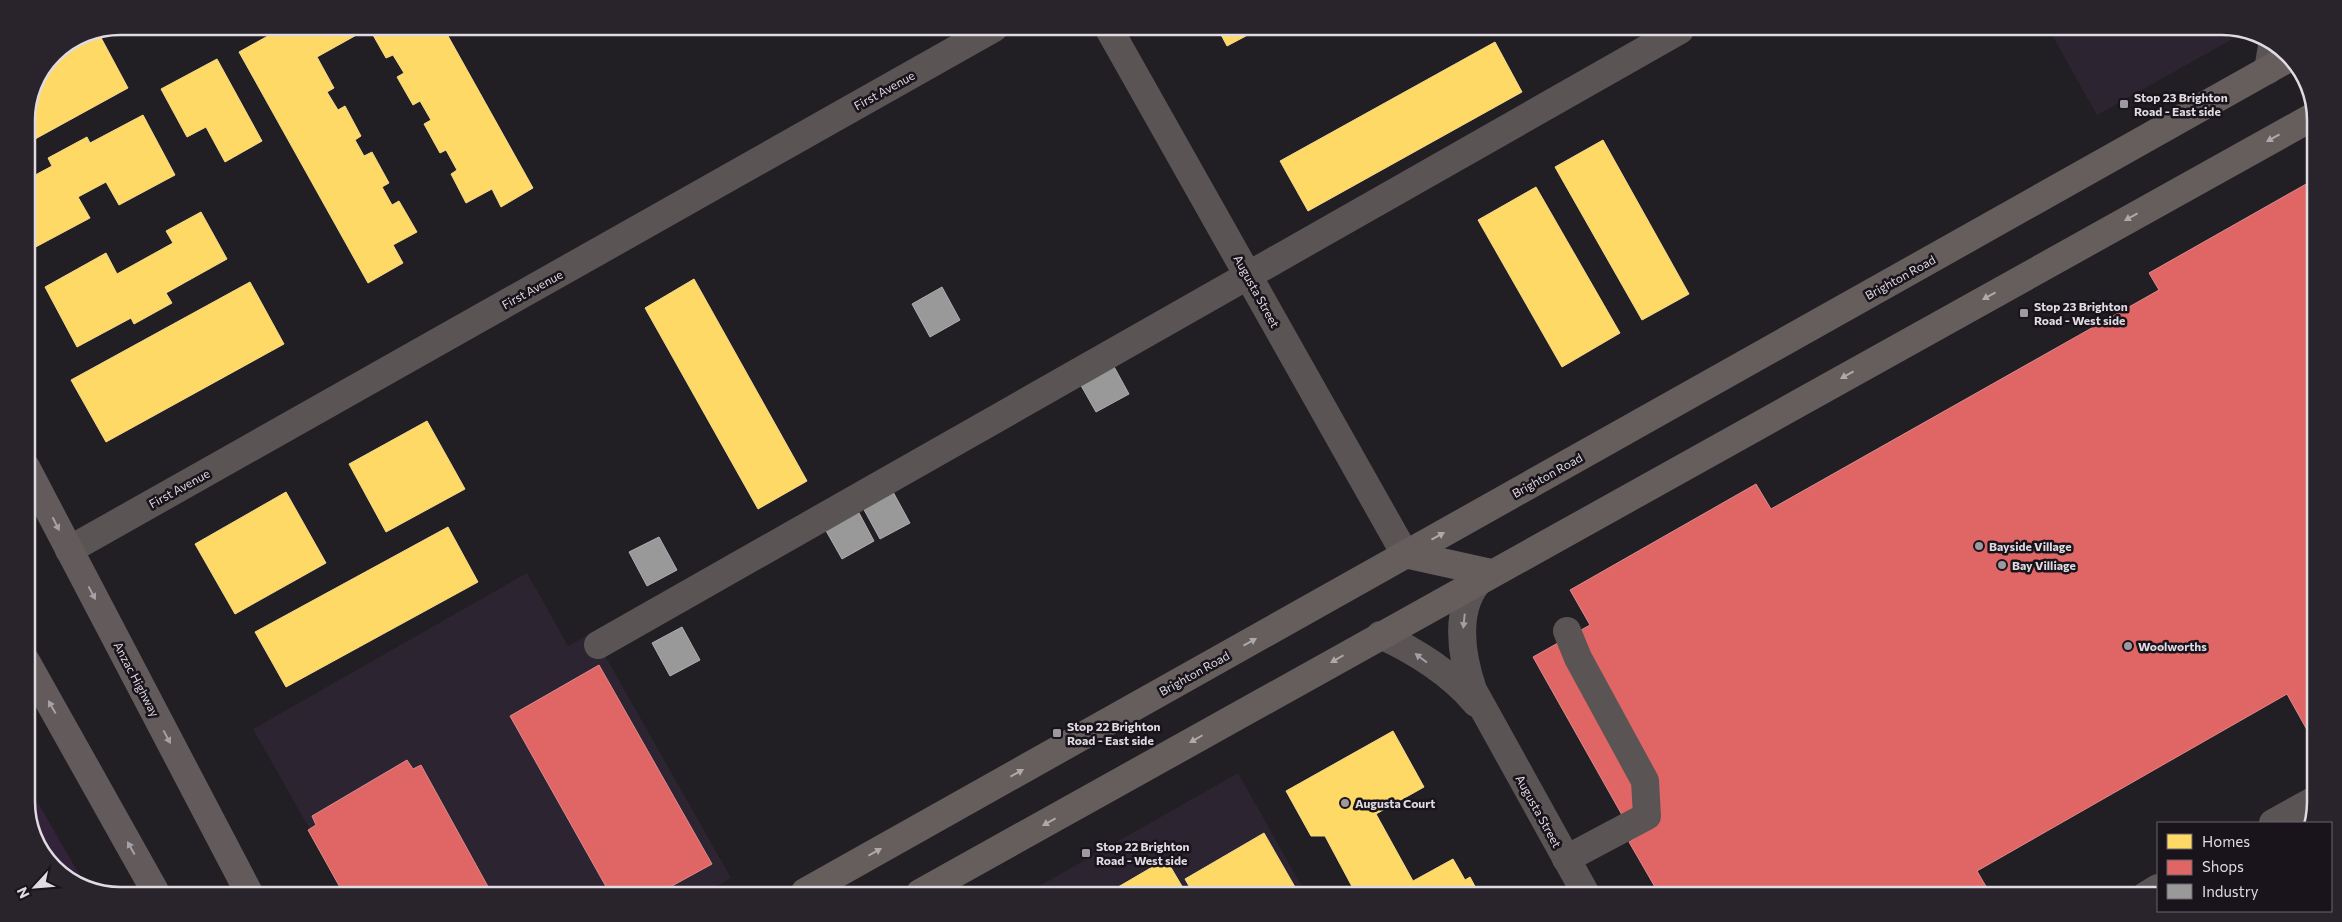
<svg xmlns="http://www.w3.org/2000/svg" width="2342" height="922" viewBox="0 0 2342 922" font-family="Commissioner,sans-serif">
  <rect width="100%" height="100%" fill="#221f24"/>
  <g fill="#2c2430">
    <polygon points="2050,31 2247,31 2097,115"/>
    <polygon points="527,573 568,646 592,633 731,878 706,892 345,891 253,729"/>
    <polygon points="1238,773 1306,894 1027,893"/>
  </g>
  <polygon fill="#33233a" points="26,782 88,890 45,859 26,808"/>
  <g fill="#ffd966" stroke="#f5da8b">
    <polygon points="284,27 443,27 533,188 501,207 492,189 466,203 451,174 457,170 446,150 440,153 424,124 431,120 420,101 413,105 397,77 404,73 393,55 386,58 369,28 317,57 334,88 327,92 338,110 345,106 361,136 355,140 364,156 372,152 389,183 382,187 392,205 399,201 417,232 393,245 403,263 368,283 239,52"/>
    <polygon points="1218,29 1259,29 1227,46"/>
    <polygon points="98,32 128,88 26,144 26,114 52,58"/>
    <polygon points="1495,42 1522,92 1308,211 1280,161"/>
    <polygon points="217,59 262,141 225,162 206,127 187,137 161,89"/>
    <polygon points="143,115 175,175 119,205 106,182 78,197 90,218 30,250 26,243 26,180 52,166 48,158 87,137 90,143"/>
    <polygon points="1603,140 1689,294 1642,320 1555,167"/>
    <polygon points="1536,187 1620,333 1562,367 1478,220"/>
    <polygon points="201,212 227,259 166,293 172,303 134,324 131,318 77,347 45,287 106,253 117,274 173,243 166,231"/>
    <polygon points="694,279 807,481 758,509 645,308"/>
    <polygon points="250,282 284,344 106,442 71,380"/>
    <polygon points="427,421 465,489 386,532 349,464"/>
    <polygon points="286,492 326,563 235,614 195,544"/>
    <polygon points="448,527 478,582 286,687 255,632"/>
    <polygon points="1393,731 1424,787 1376,814 1413,881 1453,859 1465,880 1470,877 1479,894 1356,894 1325,836 1311,836 1286,791"/>
    <polygon points="1264,833 1299,894 1193,893 1185,879"/>
    <polygon points="1166,859 1186,893 1115,893 1113,890"/>
  </g>
  <g fill="#e06666" stroke="#e0898b">
    <polygon points="2315,179 2312,583 2308,585 2312,592 2311,737 2287,694 1977,871 1991,895 1659,894 1629,842 1635,838 1533,657 1590,625 1570,590 1756,484 1771,509 2159,290 2149,273"/>
    <polygon points="599,665 712,864 661,892 609,892 510,716"/>
    <polygon points="407,760 413,769 421,765 491,892 342,891 308,830 316,825 312,816"/>
  </g>
  <g fill="#999" stroke="#aeadaf">
    <polygon points="942,287 960,320 930,337 912,304"/>
    <polygon points="1112,363 1129,394 1096,412 1079,382"/>
    <polygon points="892,490 910,523 880,539 862,506"/>
    <polygon points="858,511 874,541 842,559 825,529"/>
    <polygon points="659,537 677,570 647,586 629,552"/>
    <polygon points="682,627 700,660 670,676 652,643"/>
  </g>
  <g fill="none" stroke-linecap="round" stroke-linejoin="round">
    <g stroke="#5a5554" stroke-width="28">
      <polyline points="1109,29 1405,554"/>
      <polyline points="2268,70 2272,46"/>
      <polyline points="69,550 994,28"/>
      <path d="M1482,578C1453,606 1461,655 1473,690L1586,894"/>
      <path d="M1380,635C1414,650 1452,674 1476,703"/>
      <polyline points="598,645 1680,30"/>
      <polyline points="2273,823 2311,802"/>
      <polyline points="1566,859 1647,816 1645,781 1578,658 1567,631"/>
      <polyline points="2145,896 2158,888"/>
    </g>
    <g stroke="#665e5d" stroke-width="28">
      <polyline points="1405,554 1491,573"/>
      <polyline points="805,892 2289,58"/>
      <polyline points="920,893 2316,115"/>
    </g>
    <g stroke="#625a5b" stroke-width="28">
      <polyline points="26,467 248,891"/>
      <polyline points="26,661 155,891"/>
    </g>
  </g>
  <defs><path id="oneway-solid" d="M-6-.8H1V-3.2L6.5 0L1 3.2V.8H-6Z" transform="scale(1.25)"/></defs>
  <g fill="#afa9ac">
    <use href="#oneway-solid" transform="translate(2273 138) rotate(151)"/>
    <use href="#oneway-solid" transform="translate(2131 217) rotate(151)"/>
    <use href="#oneway-solid" transform="translate(1989 296) rotate(151)"/>
    <use href="#oneway-solid" transform="translate(1847 375) rotate(151)"/>
    <use href="#oneway-solid" transform="translate(1438 536) rotate(-29)"/>
    <use href="#oneway-solid" transform="translate(1250 642) rotate(-29)"/>
    <use href="#oneway-solid" transform="translate(1337 659) rotate(150)"/>
    <use href="#oneway-solid" transform="translate(1196 739) rotate(150)"/>
    <use href="#oneway-solid" transform="translate(1017 773) rotate(-29)"/>
    <use href="#oneway-solid" transform="translate(1049 822) rotate(151)"/>
    <use href="#oneway-solid" transform="translate(875 852) rotate(-29)"/>
  </g>
  <g fill="#a7a1a5">
    <use href="#oneway-solid" transform="translate(56 524) rotate(63)"/>
    <use href="#oneway-solid" transform="translate(92 593) rotate(62)"/>
    <use href="#oneway-solid" transform="translate(52 707) rotate(-119)"/>
    <use href="#oneway-solid" transform="translate(167 737) rotate(62)"/>
    <use href="#oneway-solid" transform="translate(131 848) rotate(-119)"/>
  </g>
  <g fill="#a39fa2">
    <use href="#oneway-solid" transform="translate(1464 621) rotate(96)"/>
    <use href="#oneway-solid" transform="translate(1421 658) rotate(-143)"/>
  </g>
  <g fill="#9d999f" stroke="#19141c" stroke-width="2">
    <rect x="2119" y="99" width="10" height="10" rx="2.5"/>
    <rect x="2019" y="308" width="10" height="10" rx="2.5"/>
    <circle cx="1979" cy="546" r="5"/>
    <circle cx="2002" cy="565" r="5"/>
    <circle cx="2128" cy="646" r="5"/>
    <rect x="1052" y="728" width="10" height="10" rx="2.5"/>
    <circle cx="1345" cy="803" r="5"/>
    <rect x="1081" y="848" width="10" height="10" rx="2.5"/>
  </g>
  <g text-anchor="middle" dominant-baseline="central" stroke-width="5" stroke-linejoin="round" paint-order="stroke">
    <g font-size="12" fill="#dfdbe1" stroke="#19141c">
      <text transform="translate(884 90) rotate(-29)">First Avenue</text>
      <text transform="translate(1900 277) rotate(-29)">Brighton Road</text>
      <text transform="translate(532 289) rotate(-29)">First Avenue</text>
      <text transform="translate(1257 291) rotate(61)">Augusta Street</text>
      <text transform="translate(1547 475) rotate(-29)">Brighton Road</text>
      <text transform="translate(179 488) rotate(-29)">First Avenue</text>
      <text transform="translate(1194 673) rotate(-29)">Brighton Road</text>
      <text transform="translate(137 679) rotate(62)">Anzac Highway</text>
      <text transform="translate(1539 811) rotate(61)">Augusta Street</text>
    </g>
    <g font-size="12" font-weight="bold" fill="#dfdbe1" stroke="#19141c" text-anchor="start">
      <text x="2134" y="97">Stop 23 Brighton<tspan x="2134" dy="14">Road - East side</tspan></text>
      <text x="2034" y="306">Stop 23 Brighton<tspan x="2034" dy="14">Road - West side</tspan></text>
      <text x="1989" y="546">Bayside Village</text>
      <text x="2012" y="565">Bay Villiage</text>
      <text x="2138" y="646">Woolworths</text>
      <text x="1067" y="726">Stop 22 Brighton<tspan x="1067" dy="14">Road - East side</tspan></text>
      <text x="1355" y="803">Augusta Court</text>
      <text x="1096" y="846">Stop 22 Brighton<tspan x="1096" dy="14">Road - West side</tspan></text>
    </g>
  </g>
  <path d="M0 0H2342V922H0ZM120 35H2222A85 85 0 0 1 2307 120V802A85 85 0 0 1 2222 887H120A85 85 0 0 1 35 802V120A85 85 0 0 1 120 35Z" fill="#29242c" fill-rule="evenodd"/>
  <path fill="none" stroke="#dfdbe1" stroke-width="2.5" d="M120 35H2222A85 85 0 0 1 2307 120V802A85 85 0 0 1 2222 887H120A85 85 0 0 1 35 802V120A85 85 0 0 1 120 35Z"/>
  <rect x="2157" y="822" width="175" height="90" fill="#19141c" stroke="#68646b"/>
  <rect x="2167" y="834" width="25" height="15" fill="#ffd966" stroke="#68646b"/>
  <text x="2202" y="847" font-size="15" fill="#dfdbe1">Homes</text>
  <rect x="2167" y="860" width="25" height="15" fill="#e06666" stroke="#68646b"/>
  <text x="2202" y="872" font-size="15" fill="#dfdbe1">Shops</text>
  <rect x="2167" y="884" width="25" height="15" fill="#999999" stroke="#68646b"/>
  <text x="2202" y="897" font-size="15" fill="#dfdbe1">Industry</text>
  <g transform="translate(35 887) rotate(244)" stroke="#19141c" stroke-width="4" paint-order="stroke">
  <path d="M0-4L9 19L0 12L-9 19Z" fill="#dfdbe1"/>
  <text y="-8" font-size="14" font-weight="bold" text-anchor="middle" fill="#dfdbe1">N</text>
  </g>
</svg>
